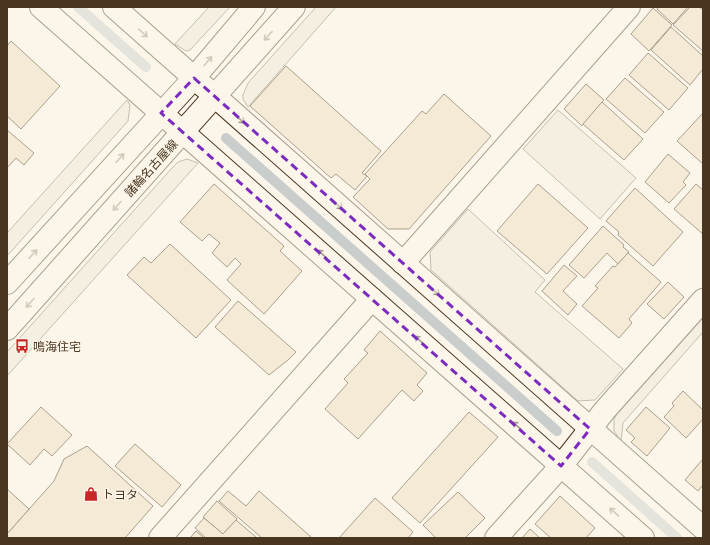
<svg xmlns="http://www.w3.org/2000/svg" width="710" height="545" viewBox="0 0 710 545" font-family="Ubuntu,'Noto Sans JP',sans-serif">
  <rect width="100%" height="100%" fill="#fbf6e9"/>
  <g fill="#ede7d9" stroke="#887966">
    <polygon points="209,7 230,7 190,50 186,51 175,44"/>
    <polygon points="316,7 336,7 248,107 243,99 243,95 248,83"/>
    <polygon points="127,100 130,105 128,121 7,256 7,233"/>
    <polygon points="558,110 636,178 600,219 523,149"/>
    <polygon points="187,159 198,163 7,376 7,352 172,168 178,162"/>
    <polygon points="468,209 545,280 535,292 623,369 595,400 578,401 431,270 430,252"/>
    <polygon points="703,318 703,332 623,423 621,441 614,431 614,419 617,414"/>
  </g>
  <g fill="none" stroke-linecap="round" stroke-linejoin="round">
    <g stroke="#c9cecd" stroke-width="10">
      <polyline points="78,7 146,67"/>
      <polyline points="226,138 557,431"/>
      <polyline points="592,462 677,538"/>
    </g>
  </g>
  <g fill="#ecdcbc" stroke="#4a3520">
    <polygon points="658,7 688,7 673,24 657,9"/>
    <polygon points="690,7 699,7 703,10 703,51 673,25"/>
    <polygon points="653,8 672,25 649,51 631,34"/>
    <polygon points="671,27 703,56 703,69 690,85 651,50"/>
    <polygon points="11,41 60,86 21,129 7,116 7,46"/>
    <polygon points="648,53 688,88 669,110 629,75"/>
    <polygon points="286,66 381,151 362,173 367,176 355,190 336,174 331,178 250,106"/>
    <polygon points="625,78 664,112 645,133 606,99"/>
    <polygon points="586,84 604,100 582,126 564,109"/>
    <polygon points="444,94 491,136 409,229 388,229 353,197 370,179 365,174 422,111 426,114"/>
    <polygon points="602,102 643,139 624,160 583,124"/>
    <polygon points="703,113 703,164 677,141"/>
    <polygon points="7,130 34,153 24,165 16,158 7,168"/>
    <polygon points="668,154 690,173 683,182 686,185 669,203 645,182"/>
    <polygon points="214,184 284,246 280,251 302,271 264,314 227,280 241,264 235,258 227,267 212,253 220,243 209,234 202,241 180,222"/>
    <polygon points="538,184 588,228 547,274 497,231"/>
    <polygon points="696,184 703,190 703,234 674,209"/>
    <polygon points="635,188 683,232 653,266 618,235 619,232 606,221"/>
    <polygon points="603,226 624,245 623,247 629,252 618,264 607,253 584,278 569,265"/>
    <polygon points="170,244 231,300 196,338 127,275 144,257 151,263"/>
    <polygon points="628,253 661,282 629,319 632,323 619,338 582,306 598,288 595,286 613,266 615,267"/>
    <polygon points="564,265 577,276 563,291 577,304 568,315 542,291"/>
    <polygon points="668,282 684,297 664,319 647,304"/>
    <polygon points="238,301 296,352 288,360 269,375 215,327"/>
    <polygon points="380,331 427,373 417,385 423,391 414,401 402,390 358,439 325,409 348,383 344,379 368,353 364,350"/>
    <polygon points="683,391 703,410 703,419 686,438 664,417 674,406 672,403"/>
    <polygon points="41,407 72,435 52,456 44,449 30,465 7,444"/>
    <polygon points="646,407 670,428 647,456 631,442 635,438 626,430"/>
    <polygon points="469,412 498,437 420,523 392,498"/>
    <polygon points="135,444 181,485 162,507 115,466"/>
    <polygon points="87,446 153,506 125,538 7,538 7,534 54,481 64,459"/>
    <polygon points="703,459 703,485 698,491 685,480"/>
    <polygon points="7,489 29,509 7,534"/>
    <polygon points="228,491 246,506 259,491 311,537 310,538 262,538 219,501"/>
    <polygon points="458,492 485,518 465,538 436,538 423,525"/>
    <polygon points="560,496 595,528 586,538 551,538 535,524"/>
    <polygon points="375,498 413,532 408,538 339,538"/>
    <polygon points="217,501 237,519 223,534 203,517"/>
    <polygon points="204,518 223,534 236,520 257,538 206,538 195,528"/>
    <polygon points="530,529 540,538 522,538"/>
    <polygon points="196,531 204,538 190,538"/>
  </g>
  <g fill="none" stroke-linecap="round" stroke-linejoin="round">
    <defs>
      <g id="minor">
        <polyline points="41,7 643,538"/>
        <polyline points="114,7 703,528"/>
        <polyline points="403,263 629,7"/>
        <polyline points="160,538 372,299"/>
        <polyline points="496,538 561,466 605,410 703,300"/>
      </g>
      <g id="primary">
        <polyline points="7,283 194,78 254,7"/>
        <polyline points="7,329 294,7"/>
      </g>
    </defs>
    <use href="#minor" stroke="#4a3520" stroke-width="24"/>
    <use href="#primary" stroke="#4a3520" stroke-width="24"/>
    <use href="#minor" stroke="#fbf6e9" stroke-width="22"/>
    <use href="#primary" stroke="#fbf6e9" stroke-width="22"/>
  </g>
  <defs><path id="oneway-shaft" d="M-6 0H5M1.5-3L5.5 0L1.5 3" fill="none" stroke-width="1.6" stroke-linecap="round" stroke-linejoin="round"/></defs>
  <g stroke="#a29684">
    <use href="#oneway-shaft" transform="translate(143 33) rotate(42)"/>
    <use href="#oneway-shaft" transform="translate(268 36) rotate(132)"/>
    <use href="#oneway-shaft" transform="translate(208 61) rotate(-50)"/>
    <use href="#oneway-shaft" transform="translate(240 119) rotate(41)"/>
    <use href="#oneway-shaft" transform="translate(120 158) rotate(-48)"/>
    <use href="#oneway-shaft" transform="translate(338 205) rotate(41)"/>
    <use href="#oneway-shaft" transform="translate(117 206) rotate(132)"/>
    <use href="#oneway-shaft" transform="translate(33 254) rotate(-48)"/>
    <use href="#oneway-shaft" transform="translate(322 254) rotate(-139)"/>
    <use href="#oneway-shaft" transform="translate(435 291) rotate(41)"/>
    <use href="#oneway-shaft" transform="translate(30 303) rotate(132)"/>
    <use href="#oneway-shaft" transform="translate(419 340) rotate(-139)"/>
    <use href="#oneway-shaft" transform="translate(517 426) rotate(-139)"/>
    <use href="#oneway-shaft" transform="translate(614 512) rotate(-139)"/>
  </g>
  <path d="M0 0H710V545H0ZM194,78L590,429L561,466L161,113Z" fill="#fbf6e9" fill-opacity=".55" fill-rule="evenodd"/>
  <path fill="none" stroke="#7b2cbf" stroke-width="3" stroke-dasharray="8 5" stroke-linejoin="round" d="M194,78L590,429L561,466L161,113Z"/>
  <defs>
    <symbol id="bus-bare" viewBox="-9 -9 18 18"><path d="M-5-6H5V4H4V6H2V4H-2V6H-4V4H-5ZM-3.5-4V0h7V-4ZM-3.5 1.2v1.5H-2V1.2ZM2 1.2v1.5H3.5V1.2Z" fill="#c62828" stroke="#fbf6e9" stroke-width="2.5" paint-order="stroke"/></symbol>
    <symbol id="shop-bare" viewBox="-9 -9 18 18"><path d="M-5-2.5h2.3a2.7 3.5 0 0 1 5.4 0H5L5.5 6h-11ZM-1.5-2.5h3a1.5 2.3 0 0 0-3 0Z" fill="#c62828" stroke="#fbf6e9" stroke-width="2.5" paint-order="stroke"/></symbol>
  </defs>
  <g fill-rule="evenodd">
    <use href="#bus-bare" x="12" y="336" width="20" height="20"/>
    <use href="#shop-bare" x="81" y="484" width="20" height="20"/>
  </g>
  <g text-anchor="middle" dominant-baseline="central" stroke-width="3" stroke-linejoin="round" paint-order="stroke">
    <g font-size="12" fill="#4a3520" stroke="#fbf6e9">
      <text transform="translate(151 168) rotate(-48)">諸輪名古屋線</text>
    </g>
    <g font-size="12" fill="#4a3520" stroke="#fbf6e9" text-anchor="start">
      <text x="33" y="346">鳴海住宅</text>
      <text x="102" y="494">トヨタ</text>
    </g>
  </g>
  <rect width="710" height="545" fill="none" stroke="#4a3520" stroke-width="16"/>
</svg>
